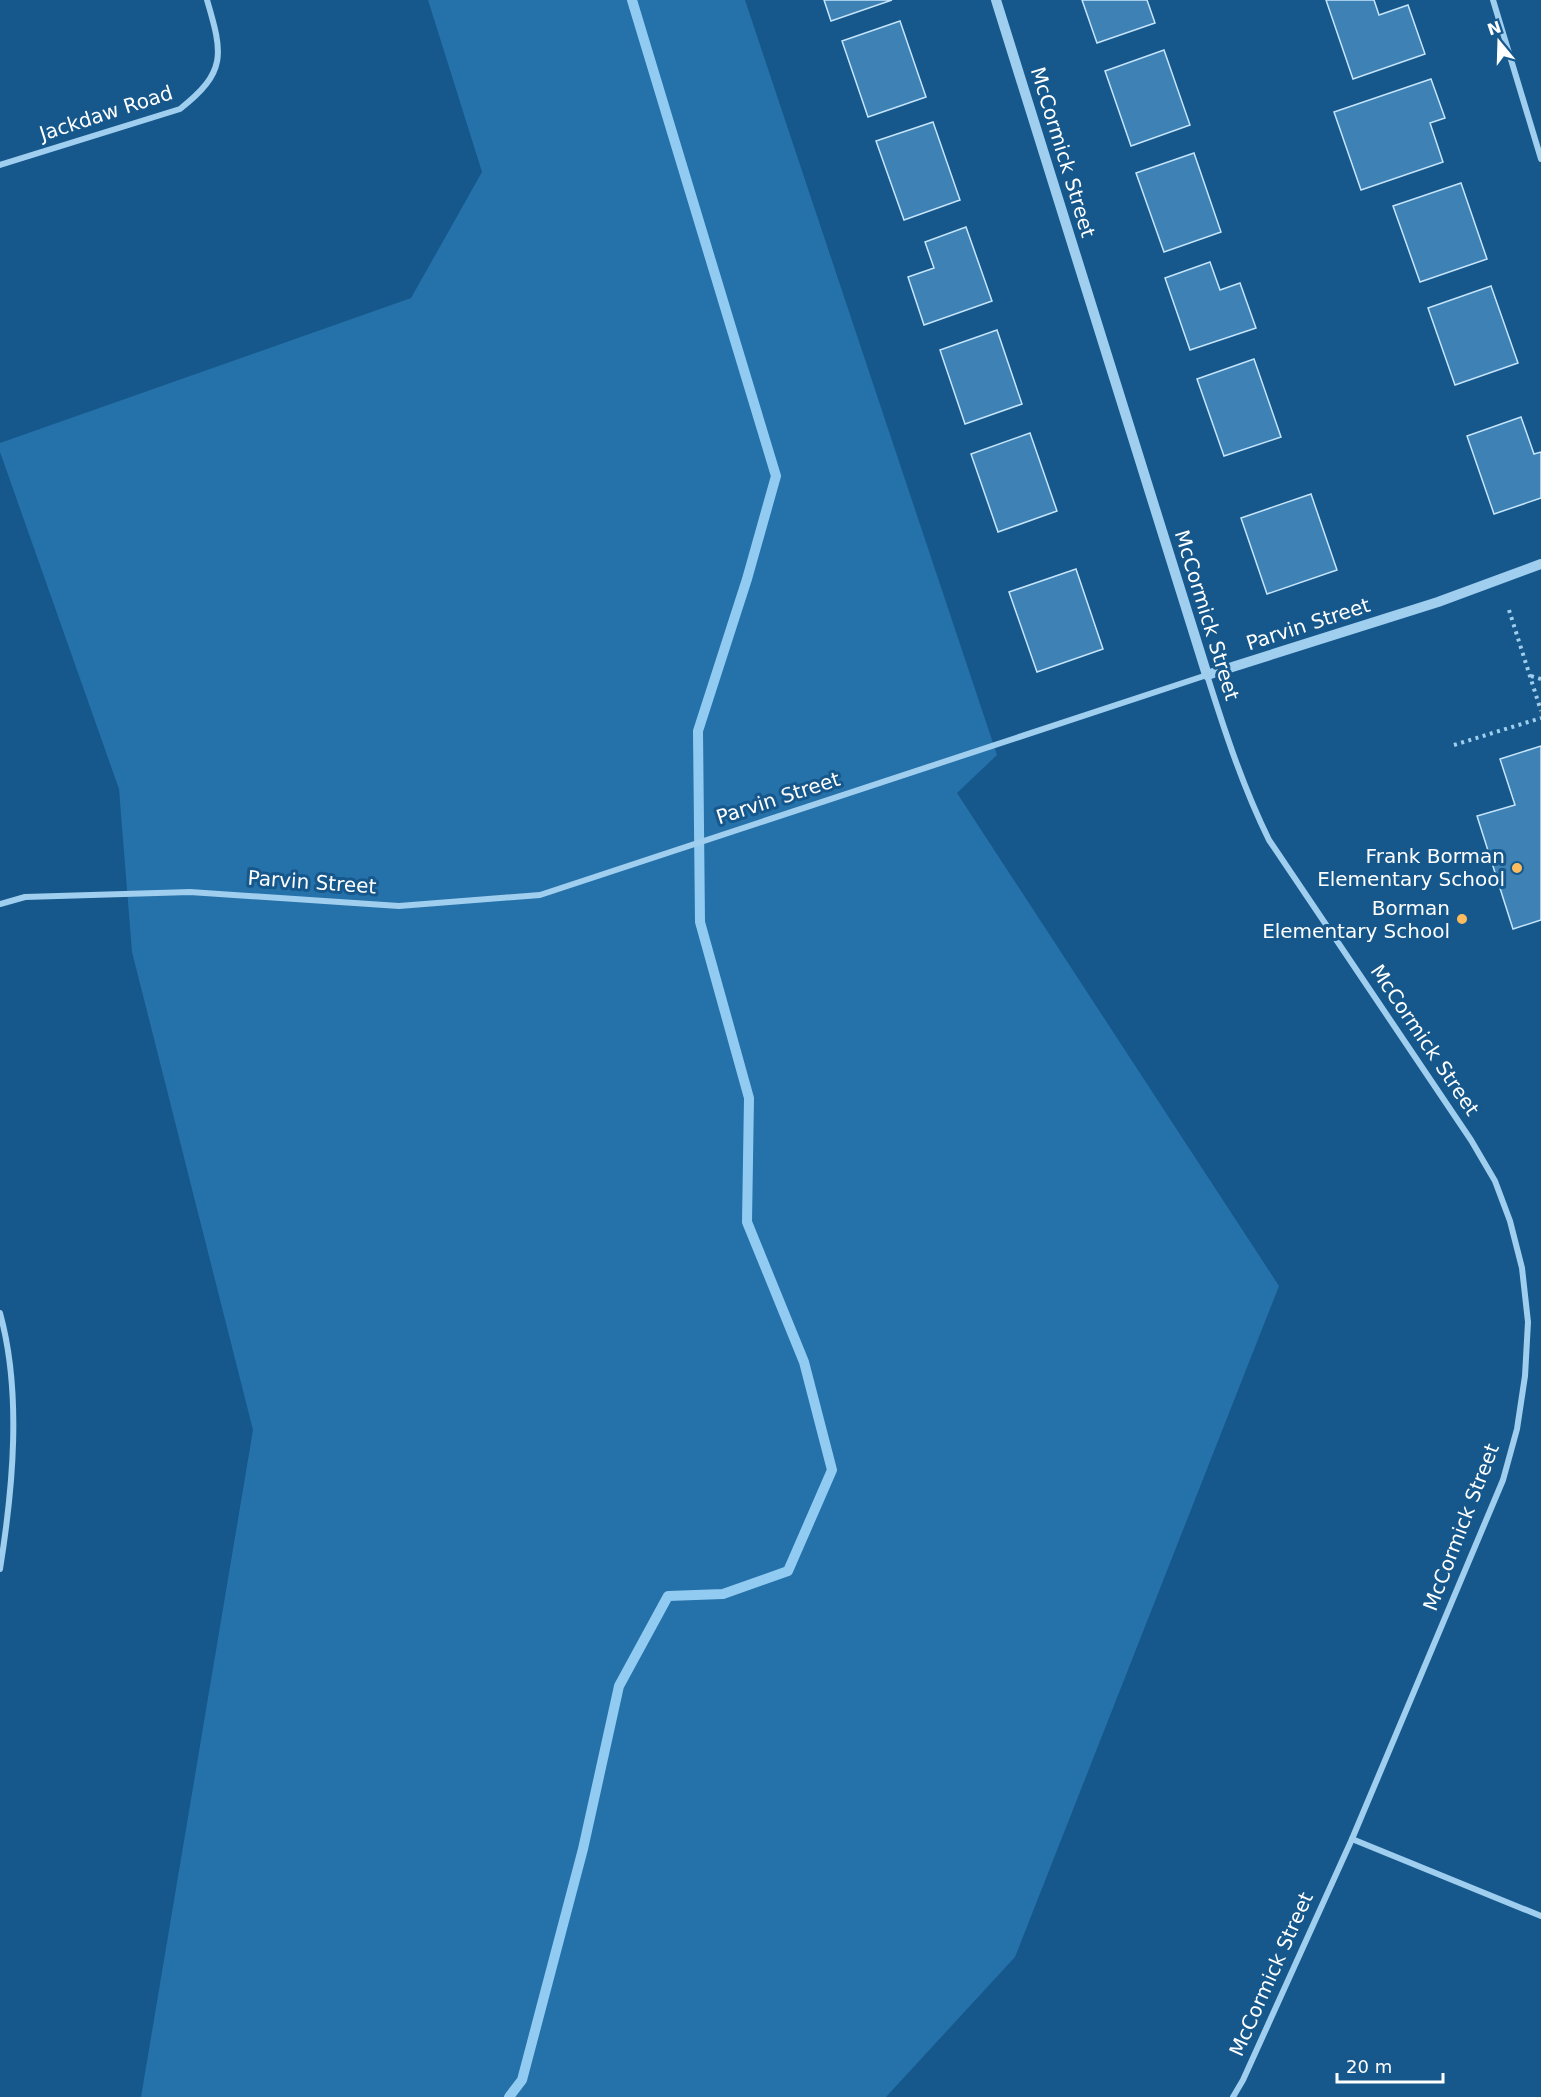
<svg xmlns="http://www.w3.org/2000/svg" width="1541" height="2097" viewBox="0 0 1541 2097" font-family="'DejaVu Sans',sans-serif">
  <rect width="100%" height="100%" fill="#16588c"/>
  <polygon fill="#2571a9" points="428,0 745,0 997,755 957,793 1279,1286 1015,1957 886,2097 141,2097 253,1430 132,952 119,789 0,452 0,443 411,298 482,172"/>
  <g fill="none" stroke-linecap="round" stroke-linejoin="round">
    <polyline stroke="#92cbf2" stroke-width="10" points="509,2097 522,2080 583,1849 619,1686 668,1596 723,1594 788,1571 832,1470 804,1362 747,1222 749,1098 700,922 698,731 747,579 776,476 632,0"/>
  </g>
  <g fill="#3e82b5" stroke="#c6e5fb" stroke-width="1.5">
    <polygon points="824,0 892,0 831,21"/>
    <polygon points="1082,0 1147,0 1155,23 1097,43"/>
    <polygon points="1326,0 1374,0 1379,15 1408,5 1425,54 1353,79"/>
    <polygon points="900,21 926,97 868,117 842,41"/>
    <polygon points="1164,50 1190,125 1131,146 1105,71"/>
    <polygon points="1431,79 1445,118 1430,123 1443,162 1361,190 1334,112"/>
    <polygon points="933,122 960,200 904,220 876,141"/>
    <polygon points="1194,153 1221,232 1164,252 1136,173"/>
    <polygon points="1461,183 1487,259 1420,282 1393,206"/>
    <polygon points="966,227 992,301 924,325 908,277 934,268 925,242"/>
    <polygon points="1210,262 1220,290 1240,283 1256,328 1190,350 1165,278"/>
    <polygon points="1491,286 1518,363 1455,385 1428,308"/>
    <polygon points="997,330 1022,404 965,424 940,350"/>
    <polygon points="1254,359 1281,437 1224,456 1197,379"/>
    <polygon points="1521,417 1534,454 1541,452 1541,498 1494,514 1467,436"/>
    <polygon points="1030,433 1057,511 998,532 971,454"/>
    <polygon points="1311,494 1337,570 1267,594 1241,518"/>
    <polygon points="1076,569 1103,649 1037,672 1009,592"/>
    <polygon points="1541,746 1541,920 1513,929 1477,816 1515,805 1500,759"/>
  </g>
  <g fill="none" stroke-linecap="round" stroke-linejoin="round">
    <g stroke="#a0ceef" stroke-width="4" stroke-dasharray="3 4.5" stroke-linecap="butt">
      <polyline points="1509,610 1541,711"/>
      <polyline points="1531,676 1541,679"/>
      <polyline points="1454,745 1541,718"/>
    </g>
    <g stroke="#a0ceef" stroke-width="6">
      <polyline points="1493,0 1541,159"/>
      <path d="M0,165L180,109C227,72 223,54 207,0"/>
      <path d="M0,904L25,897L190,892L399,906L540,895L1207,675C1225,732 1243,787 1269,840L1471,1140L1495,1181L1510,1221L1522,1268L1528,1322L1525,1376L1517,1429L1503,1480L1352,1839L1243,2080L1233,2097"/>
      <path d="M0,1313C22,1393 13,1488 0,1569"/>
      <polyline points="1352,1839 1541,1916"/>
    </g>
    <polyline stroke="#a0ceef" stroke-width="10" points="996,0 1207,675 1438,602 1541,564"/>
  </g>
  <g fill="#ffbc5e" stroke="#16588c" stroke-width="2">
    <circle cx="1517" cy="868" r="6"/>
    <circle cx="1462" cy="919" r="6"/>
  </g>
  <g text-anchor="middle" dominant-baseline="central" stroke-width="6" stroke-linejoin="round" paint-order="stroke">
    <g font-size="20" fill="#fff" stroke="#16588c">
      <text transform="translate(106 113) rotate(-18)">Jackdaw Road</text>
      <text transform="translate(1063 152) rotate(73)">McCormick Street</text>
      <text transform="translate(1207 615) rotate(73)">McCormick Street</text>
      <text transform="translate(1308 624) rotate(-18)">Parvin Street</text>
      <text transform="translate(778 798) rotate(-18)">Parvin Street</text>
      <text transform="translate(312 882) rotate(4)">Parvin Street</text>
      <text transform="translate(1425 1040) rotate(56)">McCormick Street</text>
      <text transform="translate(1461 1527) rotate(-69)">McCormick Street</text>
      <text transform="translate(1271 1974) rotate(-66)">McCormick Street</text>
    </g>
    <g font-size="20" fill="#fff" stroke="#16588c" text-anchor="end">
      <text x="1505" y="856">Frank Borman<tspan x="1505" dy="23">Elementary School</tspan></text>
      <text x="1450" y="908">Borman<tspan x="1450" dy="23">Elementary School</tspan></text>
    </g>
  </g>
  <g transform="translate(1499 42) rotate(341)" stroke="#16588c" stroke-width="4.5" paint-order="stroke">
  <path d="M0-4.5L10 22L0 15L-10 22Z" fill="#ffffff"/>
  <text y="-9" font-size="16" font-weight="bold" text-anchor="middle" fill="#ffffff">N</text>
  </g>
  <path d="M1337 2073v9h106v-9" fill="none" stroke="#ffffff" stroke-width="3"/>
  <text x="1346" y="2073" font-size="18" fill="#ffffff" stroke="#16588c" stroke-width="4.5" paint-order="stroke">20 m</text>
</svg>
